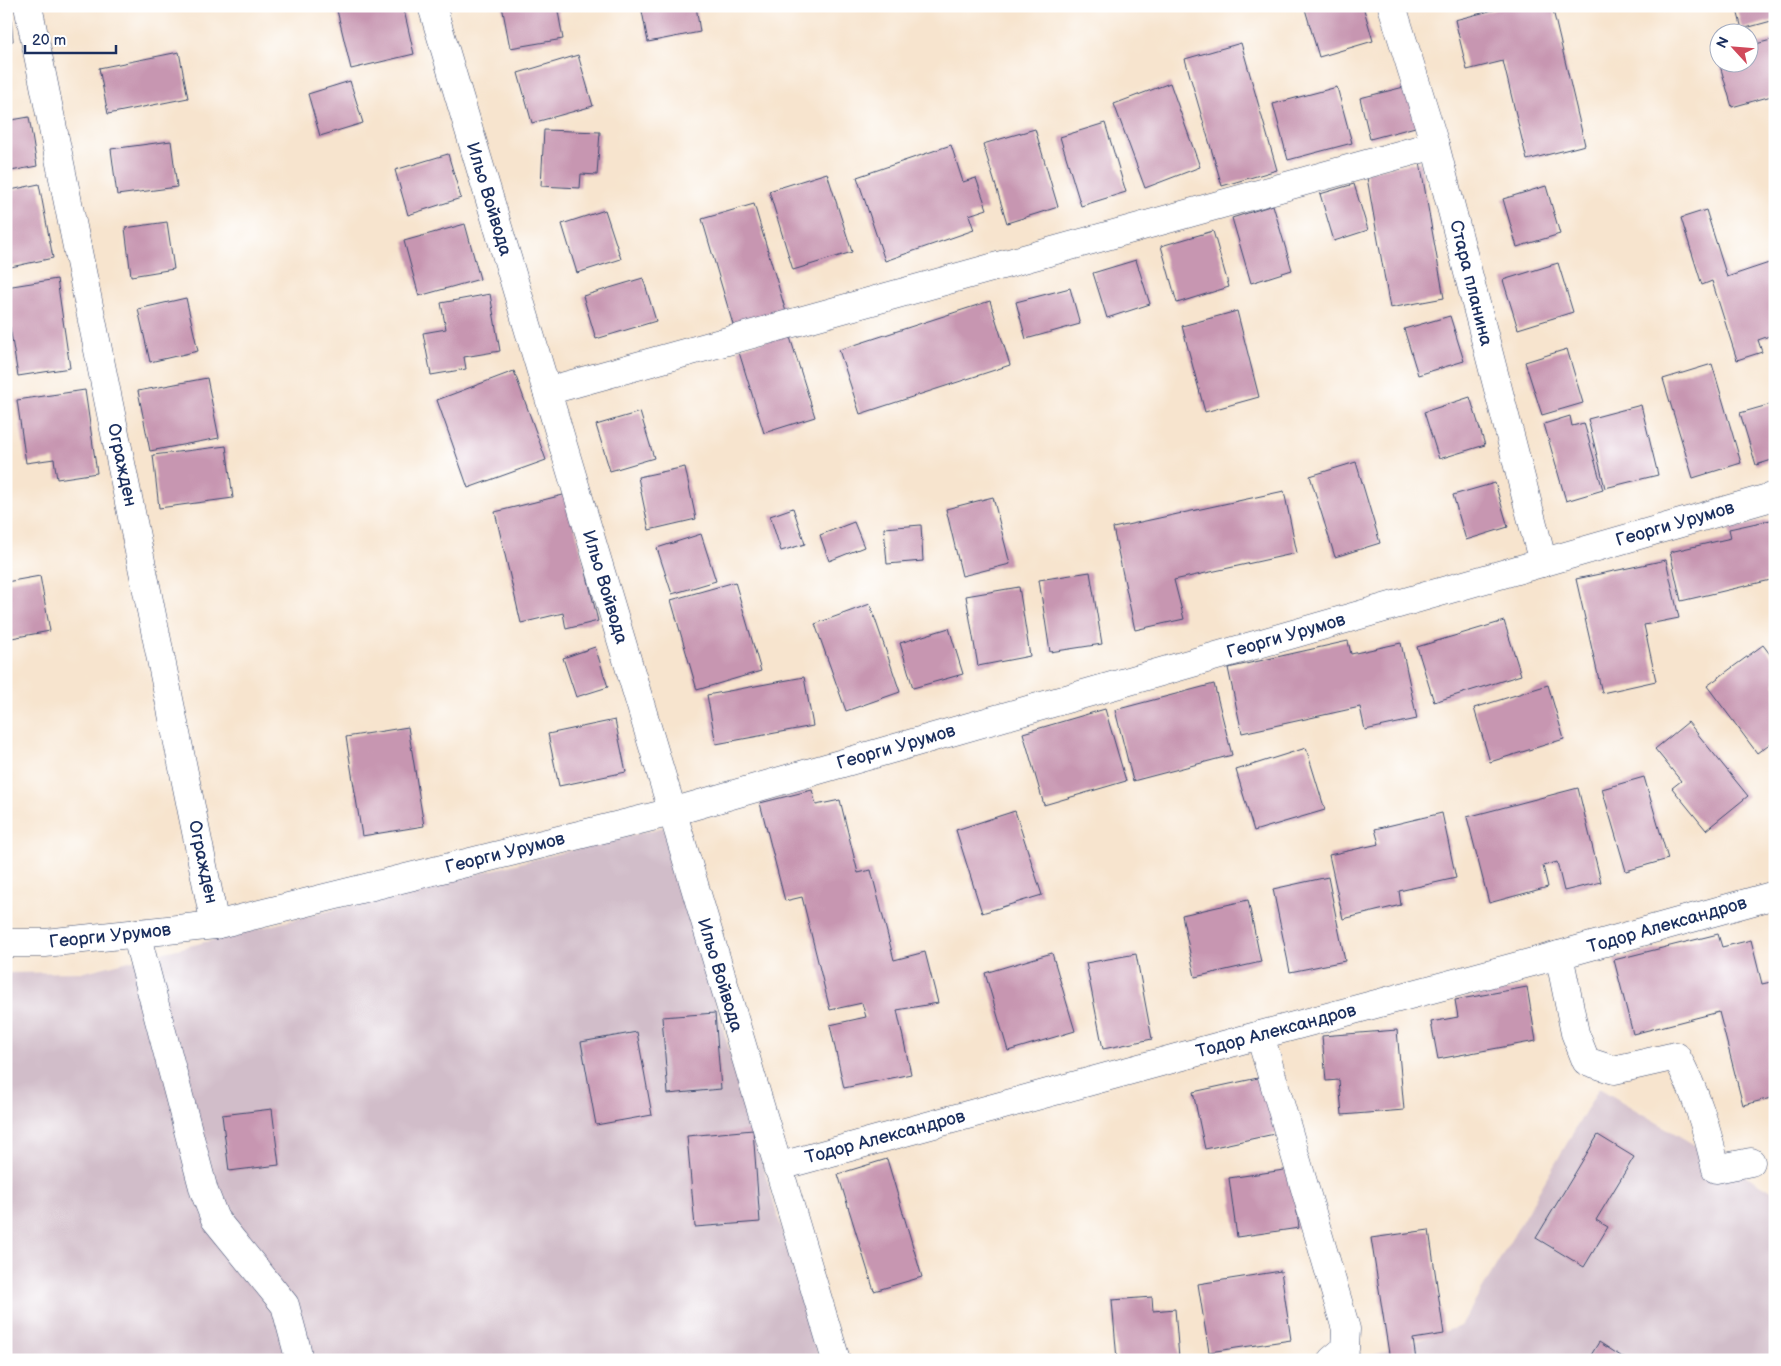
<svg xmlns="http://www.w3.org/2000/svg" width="1781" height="1366" viewBox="0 0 1781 1366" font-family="'Balsamiq Sans',sans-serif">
  <rect width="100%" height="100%" fill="#fff"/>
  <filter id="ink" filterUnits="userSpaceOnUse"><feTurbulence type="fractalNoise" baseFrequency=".02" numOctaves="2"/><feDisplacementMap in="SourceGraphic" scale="10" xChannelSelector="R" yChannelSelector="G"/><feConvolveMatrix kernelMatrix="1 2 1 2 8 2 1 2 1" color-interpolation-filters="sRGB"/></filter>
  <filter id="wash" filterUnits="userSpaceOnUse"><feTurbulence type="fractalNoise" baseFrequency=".0096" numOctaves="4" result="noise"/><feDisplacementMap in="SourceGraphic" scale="20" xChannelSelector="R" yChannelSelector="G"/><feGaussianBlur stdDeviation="1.12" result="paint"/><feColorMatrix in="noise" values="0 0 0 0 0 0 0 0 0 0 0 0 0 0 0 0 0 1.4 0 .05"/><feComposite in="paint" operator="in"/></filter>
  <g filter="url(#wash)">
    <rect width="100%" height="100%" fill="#f7e4ce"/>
    <g fill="#d1bdc9">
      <polygon points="664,827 820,1360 6,1360 6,973 85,972"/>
      <polygon points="1599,1088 1775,1193 1775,1360 1359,1360 1461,1326"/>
    </g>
    <g id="blocks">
      <g fill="#c796b1">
        <polygon points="6,6 10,6 13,41 6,42"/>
        <polygon points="336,6 403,6 414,54 351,69"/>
        <polygon points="502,6 557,6 563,39 510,48"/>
        <polygon points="641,6 696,6 700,32 648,42"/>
        <polygon points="1314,6 1363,6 1373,41 1319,57 1305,9"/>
        <polygon points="1509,6 1552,6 1585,145 1527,160 1503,61 1467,70 1455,20"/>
        <polygon points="1736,6 1775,6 1775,20 1742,29"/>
        <polygon points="1775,39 1775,95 1732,107 1719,62 1748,62 1748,46"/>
        <polygon points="1241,43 1277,170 1222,186 1185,59"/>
        <polygon points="179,52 188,98 108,114 99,68"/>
        <polygon points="578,55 593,106 532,123 518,73"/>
        <polygon points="350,81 363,123 320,136 308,94"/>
        <polygon points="1170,83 1200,167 1145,188 1114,104"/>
        <polygon points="1408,86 1419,126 1370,139 1360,98"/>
        <polygon points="1337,87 1352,143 1288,160 1273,104"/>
        <polygon points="29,117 37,166 6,172 6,121"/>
        <polygon points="1105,123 1126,192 1081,206 1060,137"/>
        <polygon points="1035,129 1058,207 1007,223 983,144"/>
        <polygon points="544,130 600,132 597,175 581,174 580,188 541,186"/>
        <polygon points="171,141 177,187 117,195 111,149"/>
        <polygon points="951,145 963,182 976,178 987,209 969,215 974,230 885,261 857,177"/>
        <polygon points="448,154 461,198 408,215 395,170"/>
        <polygon points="1420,162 1444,298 1390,308 1366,172"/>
        <polygon points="827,173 852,252 793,270 769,191"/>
        <polygon points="39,184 53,258 6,268 6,191"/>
        <polygon points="1354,184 1368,230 1334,241 1320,194"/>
        <polygon points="1546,186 1560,234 1517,247 1503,199"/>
        <polygon points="754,204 786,312 734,328 702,219"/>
        <polygon points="1273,205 1292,270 1251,283 1232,218"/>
        <polygon points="605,210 621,259 577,273 562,224"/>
        <polygon points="1706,210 1727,277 1775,261 1775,334 1758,340 1762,352 1737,360 1712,281 1702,285 1681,218"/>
        <polygon points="167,222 174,269 131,276 125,228"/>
        <polygon points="465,224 480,279 419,296 404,241"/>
        <polygon points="1213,231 1229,287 1177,303 1161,246"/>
        <polygon points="1136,260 1150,304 1107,318 1093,273"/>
        <polygon points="1558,263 1573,312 1518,329 1503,280"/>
        <polygon points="643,278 656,321 596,339 583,296"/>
        <polygon points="57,279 70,368 18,376 10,327 6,327 6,287"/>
        <polygon points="1070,288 1080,324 1026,339 1016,302"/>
        <polygon points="490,294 500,351 464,357 466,369 431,375 423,333 446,329 441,303"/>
        <polygon points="186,298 198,351 150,362 138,309"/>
        <polygon points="990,301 1010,365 860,414 839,350"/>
        <polygon points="1237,311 1259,397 1205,412 1182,326"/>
        <polygon points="1450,316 1464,361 1418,375 1404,329"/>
        <polygon points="789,334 815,417 764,433 738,349"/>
        <polygon points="1567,349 1583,403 1542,415 1525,362"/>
        <polygon points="1712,364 1741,463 1693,478 1663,379"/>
        <polygon points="514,371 546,460 468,488 437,400"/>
        <polygon points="207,378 219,438 150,451 138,391"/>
        <polygon points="85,390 97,473 57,479 54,459 26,463 17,400"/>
        <polygon points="1470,397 1485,445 1439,459 1424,412"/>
        <polygon points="1775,403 1775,459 1756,465 1740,413"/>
        <polygon points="1641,405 1658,475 1605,488 1588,419"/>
        <polygon points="640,412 654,458 610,471 596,425"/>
        <polygon points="1570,416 1572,426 1584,423 1603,490 1566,501 1544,424"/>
        <polygon points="226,446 233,498 159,508 153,455"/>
        <polygon points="1356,462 1380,543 1335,557 1310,476"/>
        <polygon points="685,467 696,519 649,530 638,477"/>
        <polygon points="1495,483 1508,527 1466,540 1453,495"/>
        <polygon points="1284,491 1297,553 1174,580 1184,619 1135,630 1113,528"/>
        <polygon points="567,494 598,621 566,629 563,613 521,623 495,512"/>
        <polygon points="993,497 1010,564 962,576 946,509"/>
        <polygon points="793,508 805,544 781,551 770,516"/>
        <polygon points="1775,519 1775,579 1681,601 1670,552 1731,538 1729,529"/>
        <polygon points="854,522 864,547 829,561 820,535"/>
        <polygon points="921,525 923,561 887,564 884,528"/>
        <polygon points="701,534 716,581 672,594 657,548"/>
        <polygon points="1666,560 1679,618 1644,625 1656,681 1602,693 1576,579"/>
        <polygon points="1090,572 1102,644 1050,652 1039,580"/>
        <polygon points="40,576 50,631 6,639 6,582"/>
        <polygon points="735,582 761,671 697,690 671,600"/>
        <polygon points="1019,587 1030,656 978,666 966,596"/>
        <polygon points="870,604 900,692 846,711 815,624"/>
        <polygon points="1504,621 1521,675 1434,702 1417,647"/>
        <polygon points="949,628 963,674 913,688 900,643"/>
        <polygon points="1348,641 1351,654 1401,643 1417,719 1365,730 1360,707 1242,733 1228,668"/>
        <polygon points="1763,645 1775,661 1775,740 1757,753 1707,686"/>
        <polygon points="595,647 608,687 576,697 563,658"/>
        <polygon points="804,677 813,726 716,744 707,695"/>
        <polygon points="1214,684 1232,755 1133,781 1115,710"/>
        <polygon points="1548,685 1564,739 1490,762 1474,708"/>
        <polygon points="1105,709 1126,781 1044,805 1023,733"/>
        <polygon points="615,720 626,772 559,786 548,734"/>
        <polygon points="1688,722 1748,796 1706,830 1672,788 1681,781 1655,749"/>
        <polygon points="408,727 424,826 362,836 346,737"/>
        <polygon points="1306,748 1325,810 1254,831 1236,770"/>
        <polygon points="1644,777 1668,859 1626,871 1602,789"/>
        <polygon points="1578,788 1601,882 1564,891 1557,862 1543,866 1548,887 1489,903 1467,817"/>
        <polygon points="812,790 816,805 840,800 858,873 871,870 894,960 925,952 938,1003 897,1010 911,1074 844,1088 830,1025 866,1017 862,1003 830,1010 802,897 785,901 760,803"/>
        <polygon points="1015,811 1042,895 982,913 956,830"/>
        <polygon points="1442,813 1456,878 1399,891 1401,905 1343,919 1329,855 1379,844 1375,829"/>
        <polygon points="1328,877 1345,961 1290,972 1273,889"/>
        <polygon points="1248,900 1261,962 1195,977 1182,915"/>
        <polygon points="1718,934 1722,947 1751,940 1762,984 1775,981 1775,1097 1743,1105 1719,1012 1633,1034 1614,960"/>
        <polygon points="1052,953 1075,1031 1008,1051 985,973"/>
        <polygon points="1136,954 1152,1039 1103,1049 1086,963"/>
        <polygon points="1527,987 1536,1041 1438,1059 1431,1022 1458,1017 1455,1000"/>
        <polygon points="715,1013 721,1089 668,1094 662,1017"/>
        <polygon points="1397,1030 1404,1110 1342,1115 1339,1080 1326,1081 1322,1036"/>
        <polygon points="637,1032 652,1115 596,1125 581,1042"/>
        <polygon points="1267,1076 1279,1133 1205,1149 1193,1092"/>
        <polygon points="272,1109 279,1165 229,1171 222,1115"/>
        <polygon points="753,1130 760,1222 695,1227 687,1136"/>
        <polygon points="1598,1135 1634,1157 1596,1220 1608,1227 1584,1267 1536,1238"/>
        <polygon points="887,1159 922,1277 874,1291 838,1174"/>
        <polygon points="1291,1169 1299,1228 1237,1237 1229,1178"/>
        <polygon points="1429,1230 1444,1334 1413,1339 1416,1360 1390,1360 1371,1238"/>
        <polygon points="1281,1271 1291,1340 1209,1352 1198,1284"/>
        <polygon points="1152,1297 1153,1311 1175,1309 1179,1358 1117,1360 1112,1300"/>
        <polygon points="1599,1342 1627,1360 1588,1360"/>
      </g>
    </g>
  </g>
  <g filter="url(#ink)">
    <use href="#blocks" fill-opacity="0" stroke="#3c4a6f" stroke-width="1"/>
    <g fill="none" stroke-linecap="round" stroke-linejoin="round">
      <defs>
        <g id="minor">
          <polyline points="28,6 215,925"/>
          <polyline points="432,6 836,1360"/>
          <polyline points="1392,6 1435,145 1543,563"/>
          <polyline points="547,391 1435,145"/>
          <polyline points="136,933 204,1191 215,1219 285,1305 297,1350 298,1360"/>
          <polyline points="6,943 45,943 215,925 672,812 1775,496"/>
          <path d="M1559,955L1575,1033L1586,1061L1614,1070L1676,1056C1696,1091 1707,1130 1716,1169L1751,1162"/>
          <polyline points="1260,1035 1346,1329 1345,1349 1332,1360"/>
          <polyline points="777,1167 1260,1035 1559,955 1775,895"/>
        </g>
      </defs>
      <use href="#minor" stroke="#3c4a6f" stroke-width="29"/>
      <use href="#minor" stroke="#fff" stroke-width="28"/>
    </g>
  </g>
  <g text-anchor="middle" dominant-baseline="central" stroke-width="4" stroke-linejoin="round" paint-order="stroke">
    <g font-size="18" fill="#1b2f5e" stroke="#fff">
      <text transform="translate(489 199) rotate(73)">Ильо Войвода</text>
      <text transform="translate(1471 283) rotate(76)">Стара планина</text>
      <text transform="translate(122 465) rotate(78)">Огражден</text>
      <text transform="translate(1675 524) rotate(-16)">Георги Урумов</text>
      <text transform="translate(605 587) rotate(73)">Ильо Войвода</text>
      <text transform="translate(1286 636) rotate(-16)">Георги Урумов</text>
      <text transform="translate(896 747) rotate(-16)">Георги Урумов</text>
      <text transform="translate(505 853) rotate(-14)">Георги Урумов</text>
      <text transform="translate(203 862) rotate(78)">Огражден</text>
      <text transform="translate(1667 925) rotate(-16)">Тодор Александров</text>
      <text transform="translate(110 936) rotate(-6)">Георги Урумов</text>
      <text transform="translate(720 975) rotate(73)">Ильо Войвода</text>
      <text transform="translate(1276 1031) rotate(-15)">Тодор Александров</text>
      <text transform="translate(885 1137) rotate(-15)">Тодор Александров</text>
    </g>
  </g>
  <rect width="1781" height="1366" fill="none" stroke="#fff" stroke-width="25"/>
  <g transform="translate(1734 48) rotate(296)"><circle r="24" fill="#ffffff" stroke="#a4acbf"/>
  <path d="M0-4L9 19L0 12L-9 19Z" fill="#d1495b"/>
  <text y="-8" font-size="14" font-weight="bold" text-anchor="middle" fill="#1b2f5e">N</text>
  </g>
  <path d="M25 45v8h91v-8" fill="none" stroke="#1b2f5e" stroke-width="2.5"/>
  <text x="32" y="45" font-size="15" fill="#1b2f5e" stroke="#ffffff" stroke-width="4" paint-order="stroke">20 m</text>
</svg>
